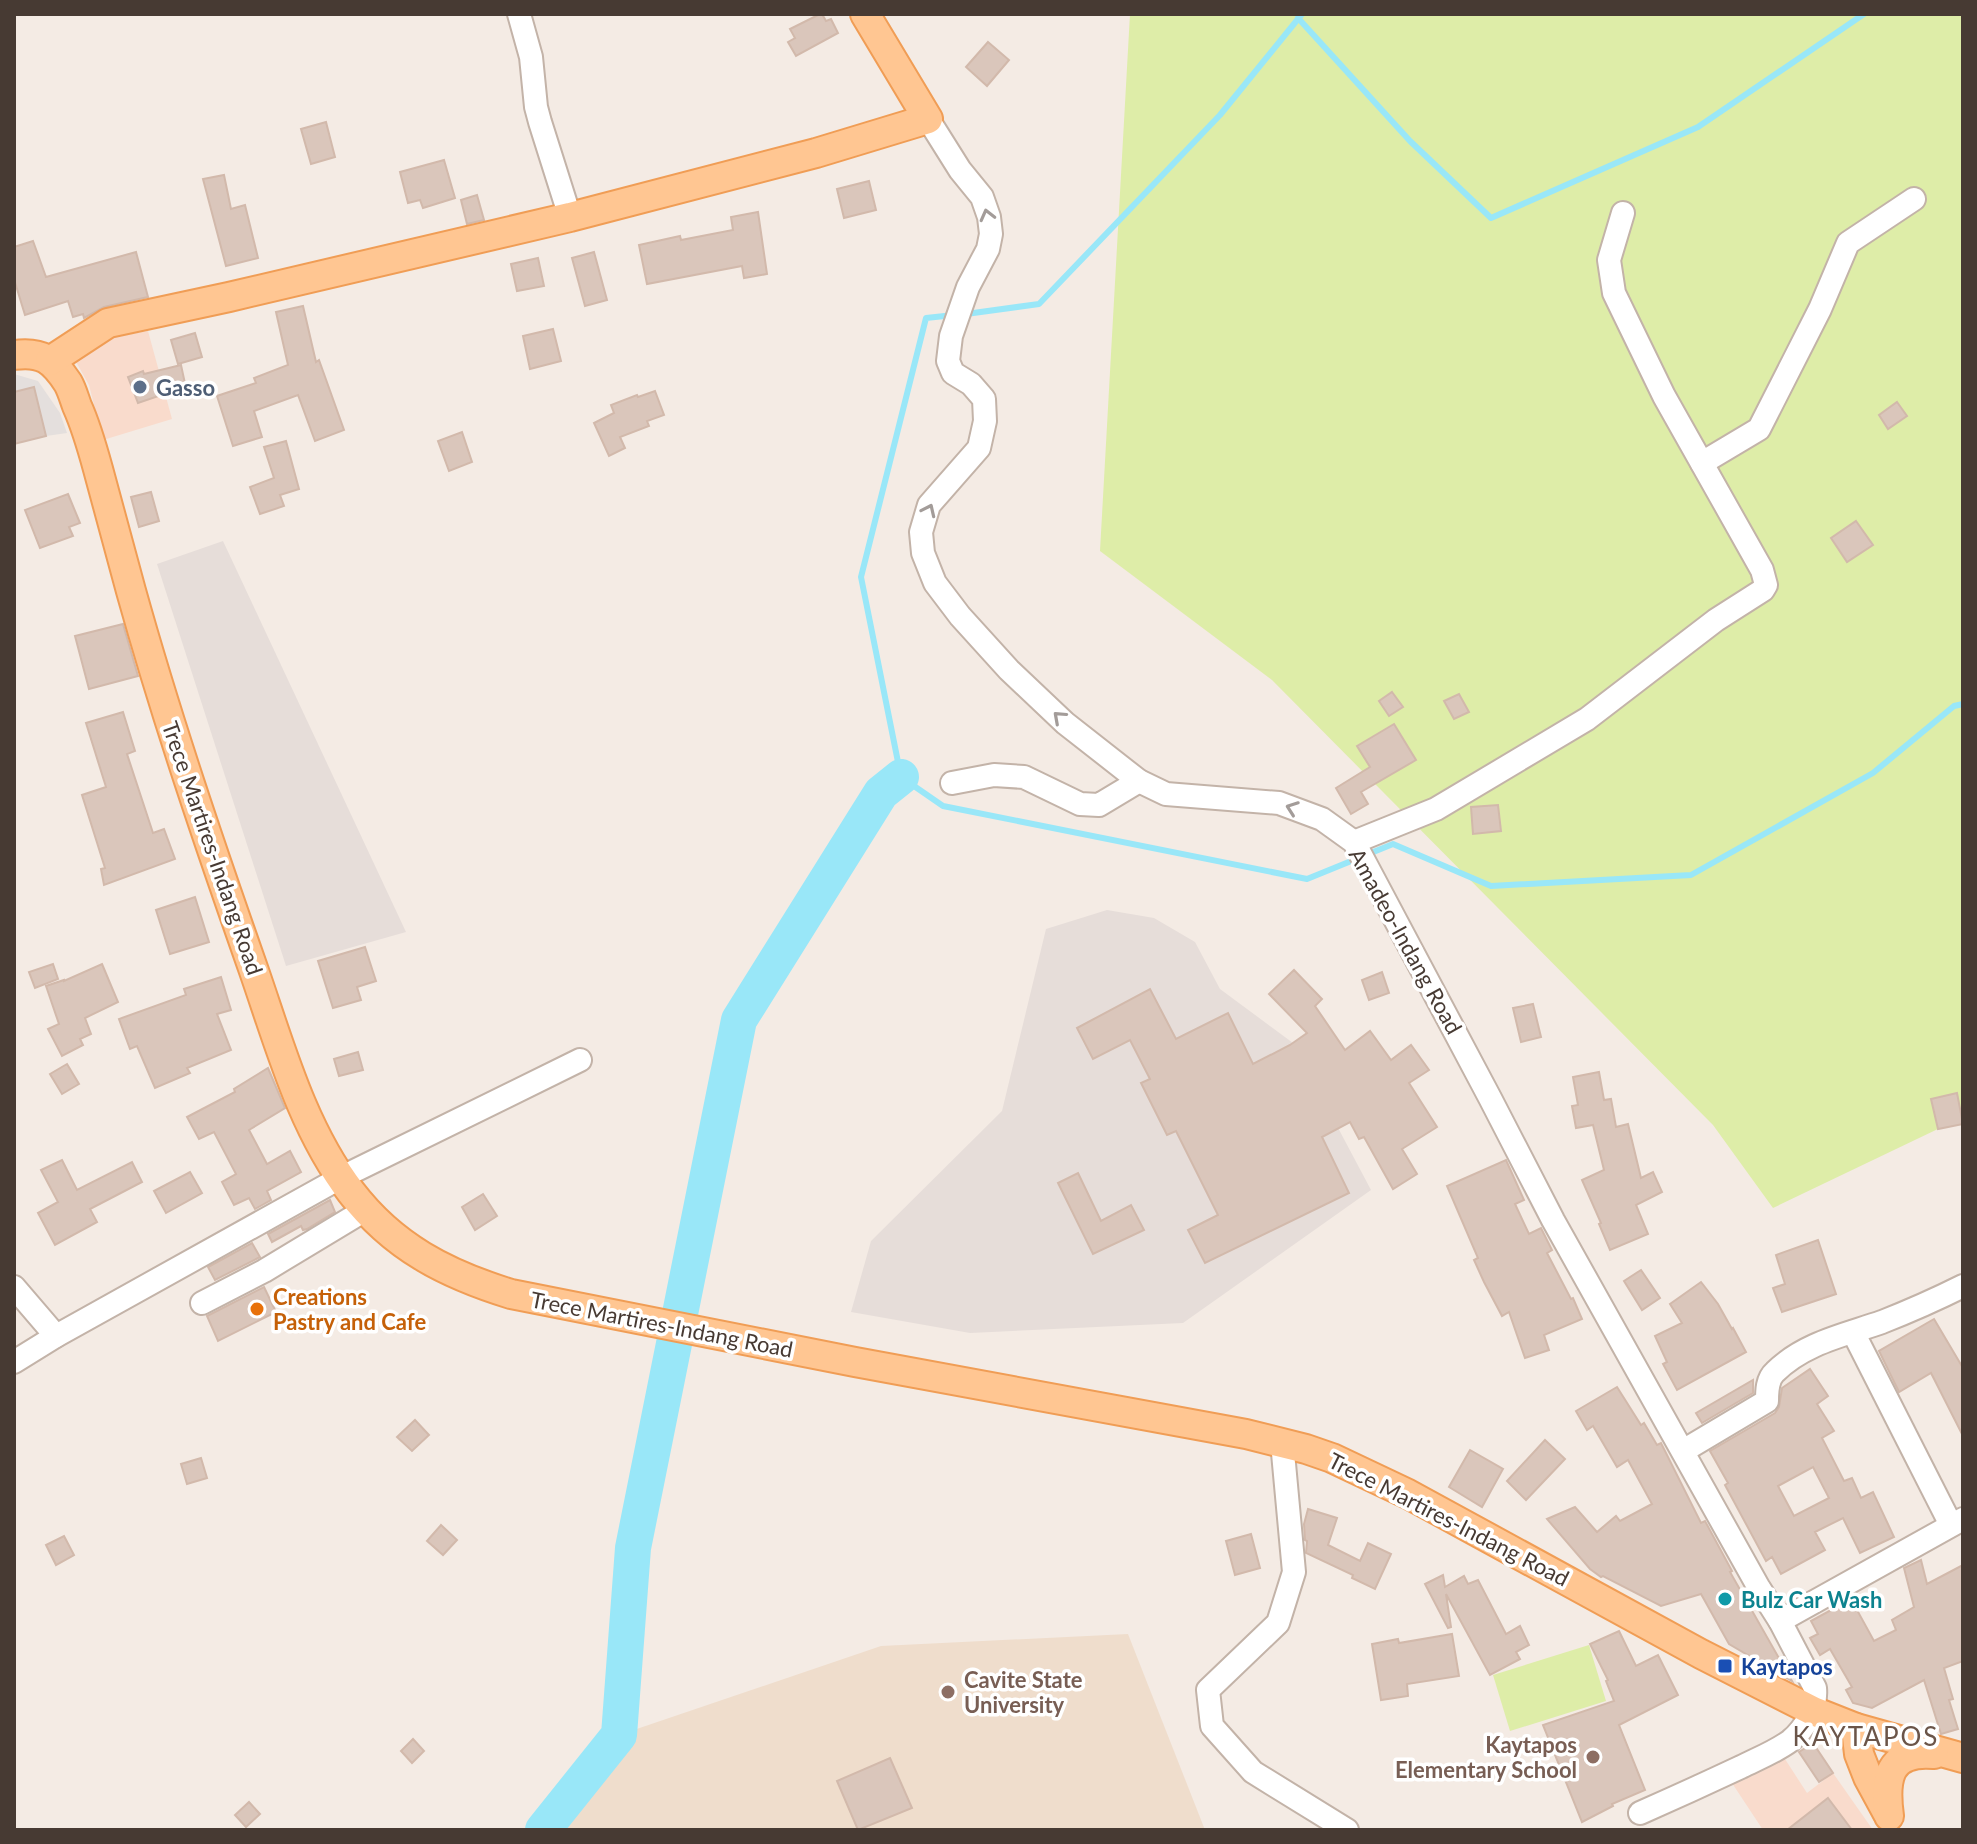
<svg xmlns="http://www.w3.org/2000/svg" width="1977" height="1844" viewBox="0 0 1977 1844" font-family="Lato,sans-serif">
  <rect width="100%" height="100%" fill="#f4ebe4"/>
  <g fill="#f9dbcc">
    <polygon points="148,331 172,419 103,440 89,385 75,360 101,342 114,337"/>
    <polygon points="1783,1756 1807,1793 1833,1773 1873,1830 1763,1830 1730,1780"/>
  </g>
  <g fill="#e6ddd9">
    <polygon points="223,541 406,932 286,966 157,564"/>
    <polygon points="1107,910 1154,918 1195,942 1220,989 1293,1043 1371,1190 1183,1323 970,1333 851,1312 871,1241 1002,1111 1046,929"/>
  </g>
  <polygon fill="#efddcc" points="1128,1634 1205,1830 543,1830 619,1735 881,1646"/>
  <g fill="#deeda8">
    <polygon points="1130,14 1963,14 1963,1117 1773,1208 1713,1125 1272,680 1100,551"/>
    <polygon points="1589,1645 1606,1701 1510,1731 1493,1675"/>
  </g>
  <polygon fill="#e4dfdd" points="14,374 38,381 60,413 67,433 46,436 33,387 14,392"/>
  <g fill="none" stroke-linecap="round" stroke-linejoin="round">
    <g stroke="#99e7f8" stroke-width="6">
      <polyline points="1298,18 1410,141 1491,218 1698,127 1864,14"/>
      <polyline points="966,314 1039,304 1220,115 1302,14"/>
      <polyline points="954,315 926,318 861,577 901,777 943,806 1307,879 1393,844 1491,886 1691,875 1873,773 1954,706 1963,704"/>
    </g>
    <polyline stroke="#99e7f8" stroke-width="36" points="543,1830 619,1735 633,1548 739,1020 881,793 901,777"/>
  </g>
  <g fill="#dac6bb" stroke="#d2b9ab" stroke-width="2" fill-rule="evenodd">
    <polygon points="820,14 822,14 826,21 831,19 838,33 796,56 788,42 795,38 790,29"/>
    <polygon points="988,42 1009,60 987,86 966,67"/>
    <polygon points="326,122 335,157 311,164 301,129"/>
    <polygon points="444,160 455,198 423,208 420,200 408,203 400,172"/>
    <polygon points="224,175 231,209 245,205 258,258 226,266 203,179"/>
    <polygon points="869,181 876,210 844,218 837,189"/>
    <polygon points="477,195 484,220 467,224 461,200"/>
    <polygon points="758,212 767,274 744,278 742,266 647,284 639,245 680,236 681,240 733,230 731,217"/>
    <polygon points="33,241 46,277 136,252 148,297 104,307 84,318 83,314 73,317 68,301 25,315 14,279 14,247"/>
    <polygon points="594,252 607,300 585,306 572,258"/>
    <polygon points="538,258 544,286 517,291 511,264"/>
    <polygon points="303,306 316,362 319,360 344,430 315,441 298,395 254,411 262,437 233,446 217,396 256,383 254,378 288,365 276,312"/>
    <polygon points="553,329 561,361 530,369 523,336"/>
    <polygon points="195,333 202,357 178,364 171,340"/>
    <polygon points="181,365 187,393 171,397 170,392 138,403 128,377 143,371 144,374"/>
    <polygon points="34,387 46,436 14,444 14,392"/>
    <polygon points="655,391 664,415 647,421 649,426 620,437 625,448 609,456 594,423 614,413 611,405 637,395 638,397"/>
    <polygon points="1897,402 1907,416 1888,429 1879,415"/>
    <polygon points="462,432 472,462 449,471 438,441"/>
    <polygon points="286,441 299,489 280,495 284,506 260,514 250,487 274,478 264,447"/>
    <polygon points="151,492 159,521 139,527 131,497"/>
    <polygon points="68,494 80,523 69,527 73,536 40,548 25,510"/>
    <polygon points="1856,521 1873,545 1847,562 1831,538"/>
    <polygon points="123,624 138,676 89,689 75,636"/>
    <polygon points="1392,692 1403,707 1389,716 1379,701"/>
    <polygon points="1459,694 1469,712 1454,719 1444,701"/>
    <polygon points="123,712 135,751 127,754 153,833 164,829 175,859 104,885 101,869 105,868 82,795 106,787 86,723"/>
    <polygon points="1394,724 1416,760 1361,792 1368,804 1351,814 1336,788 1370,767 1357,746"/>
    <polygon points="1498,805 1501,831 1473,834 1471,807"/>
    <polygon points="195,897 209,942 170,954 156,910"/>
    <polygon points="365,947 376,981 357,987 361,1000 333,1008 318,961"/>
    <polygon points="53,964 58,979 35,988 29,972"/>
    <polygon points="102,964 118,1002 85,1018 91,1034 80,1039 83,1045 62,1056 48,1029 59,1024 46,986 64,980 64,981"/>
    <polygon points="1294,970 1322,999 1315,1006 1345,1050 1370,1031 1391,1060 1411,1045 1429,1070 1409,1083 1437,1127 1402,1149 1417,1174 1393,1189 1364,1137 1359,1139 1350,1122 1322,1137 1349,1193 1205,1263 1188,1230 1218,1215 1176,1131 1167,1135 1141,1083 1150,1079 1130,1040 1093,1059 1077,1028 1150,989 1176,1039 1228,1013 1253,1064 1290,1045 1307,1033 1269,994"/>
    <polygon points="1382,972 1389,993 1369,1000 1362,980"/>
    <polygon points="221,977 231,1010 217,1014 231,1050 187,1068 190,1073 155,1088 137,1046 130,1049 119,1019 186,995 184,989"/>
    <polygon points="1533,1004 1541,1037 1521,1042 1513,1008"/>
    <polygon points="358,1052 363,1070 339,1076 334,1059"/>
    <polygon points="67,1064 79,1084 62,1094 50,1074"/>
    <polygon points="268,1068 285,1108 249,1130 267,1164 290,1151 301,1172 267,1191 271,1200 255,1209 249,1198 234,1205 222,1182 236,1174 214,1132 199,1139 187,1117 235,1092 234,1089"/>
    <polygon points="1599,1072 1604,1100 1611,1099 1616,1127 1628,1124 1641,1178 1653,1172 1662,1192 1636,1205 1648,1234 1610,1250 1599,1224 1601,1223 1582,1180 1604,1170 1593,1125 1576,1128 1572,1106 1578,1105 1573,1077"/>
    <polygon points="1957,1093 1963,1124 1938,1129 1931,1099"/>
    <polygon points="62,1160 77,1190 132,1162 142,1182 90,1209 97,1222 55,1245 38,1213 58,1202 41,1170"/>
    <polygon points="1506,1160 1524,1200 1515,1204 1529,1234 1541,1228 1552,1250 1547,1253 1571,1299 1573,1298 1582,1319 1544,1335 1549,1350 1525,1358 1509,1312 1502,1316 1484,1282 1474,1260 1478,1258 1447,1186"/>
    <polygon points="190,1172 202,1193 166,1213 154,1191"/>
    <polygon points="1078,1173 1101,1221 1131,1205 1144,1230 1093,1254 1058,1183"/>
    <polygon points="483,1194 497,1216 475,1230 462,1207"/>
    <polygon points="330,1200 335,1212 307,1229 303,1230 301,1226 272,1242 268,1234"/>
    <polygon points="1818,1240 1836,1294 1782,1312 1773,1288 1785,1284 1776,1255"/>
    <polygon points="252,1243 260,1257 215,1280 208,1267"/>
    <polygon points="1641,1270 1660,1298 1642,1310 1624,1281"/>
    <polygon points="1701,1282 1718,1304 1732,1329 1733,1328 1746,1352 1677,1390 1663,1364 1667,1362 1655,1336 1682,1323 1670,1304"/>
    <polygon points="264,1287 276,1312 218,1341 207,1316"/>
    <polygon points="1934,1319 1963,1368 1963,1436 1931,1373 1899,1392 1879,1351"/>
    <path d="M1810,1369L1828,1396L1817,1404L1834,1431L1822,1438L1844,1481L1852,1478L1861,1498L1873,1492L1894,1537L1860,1553L1843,1518L1815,1532L1825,1550L1781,1574L1772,1557L1766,1561L1725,1485L1728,1483L1710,1451L1775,1413L1779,1407L1782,1388ZM1813,1467L1829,1498L1794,1516L1778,1486Z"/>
    <polygon points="1753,1380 1753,1393 1702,1423 1696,1413"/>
    <polygon points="1617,1387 1641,1425 1644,1423 1657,1445 1661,1443 1701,1523 1705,1521 1732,1571 1730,1572 1792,1681 1729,1644 1701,1594 1661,1606 1603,1576 1601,1577 1590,1569 1547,1519 1575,1507 1597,1532 1616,1516 1620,1521 1652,1504 1628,1460 1617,1467 1593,1426 1587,1430 1576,1411"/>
    <polygon points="415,1420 429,1435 412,1451 397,1437"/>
    <polygon points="1545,1440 1565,1459 1526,1500 1507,1481"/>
    <polygon points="1470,1450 1503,1469 1482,1507 1449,1487"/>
    <polygon points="201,1458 207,1478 187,1484 181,1464"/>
    <polygon points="1308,1509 1337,1518 1328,1545 1360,1561 1368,1543 1391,1554 1375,1589 1352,1578 1353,1575 1306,1553 1307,1541 1305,1540 1304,1524"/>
    <polygon points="441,1525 457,1540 443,1555 427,1541"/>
    <polygon points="1251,1534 1260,1568 1235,1575 1226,1541"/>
    <polygon points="64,1536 74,1555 56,1565 46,1545"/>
    <polygon points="1921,1560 1927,1584 1963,1565 1963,1661 1944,1668 1953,1699 1949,1700 1958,1729 1941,1734 1924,1680 1872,1708 1853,1703 1846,1690 1852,1687 1830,1649 1820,1655 1810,1638 1818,1634 1811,1621 1851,1599 1874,1641 1896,1630 1892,1620 1914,1607 1904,1568"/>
    <polygon points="1443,1575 1445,1587 1464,1576 1468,1584 1478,1580 1506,1634 1520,1626 1529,1645 1516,1652 1520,1659 1490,1675 1446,1594 1451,1627 1448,1628 1425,1584"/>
    <polygon points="1619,1631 1636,1666 1658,1655 1678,1695 1619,1725 1645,1790 1612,1804 1613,1806 1582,1822 1543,1725 1614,1701 1606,1681 1608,1680 1590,1644"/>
    <polygon points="1452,1634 1459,1676 1407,1684 1408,1696 1381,1700 1372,1644 1398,1639 1399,1643"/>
    <polygon points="413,1739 424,1751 412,1763 401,1751"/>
    <polygon points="1813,1743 1833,1773 1819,1782 1799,1752"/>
    <polygon points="890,1758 912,1808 858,1830 837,1781"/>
    <polygon points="1828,1798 1852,1830 1787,1830"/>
    <polygon points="249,1802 260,1814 246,1827 235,1815"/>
  </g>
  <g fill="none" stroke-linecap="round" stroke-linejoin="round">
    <defs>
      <g id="minor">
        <polyline points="519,14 531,57 536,107 540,122 570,217"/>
        <path d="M928,119L960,170L982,197L989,217L991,234L988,249L968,287L951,336L948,361L953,373L971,384L984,399L985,421L979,448L929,505L921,532L923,553L935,583L960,616L1009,670L1065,723L1139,781L1166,794L1279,803L1322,819L1354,842L1490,1098L1553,1220L1759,1588L1780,1621L1815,1688C1817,1708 1805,1729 1790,1741C1775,1752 1757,1759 1741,1767C1707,1783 1674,1798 1640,1813"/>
        <polyline points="1702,463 1759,429 1820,309 1848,243 1914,199"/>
        <polyline points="952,783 994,775 1024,777 1080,804 1099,805 1139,781"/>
        <polyline points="1354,842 1436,809 1587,719 1716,620 1763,590 1766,585 1762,570 1664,396 1614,293 1609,260 1623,213"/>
        <polyline points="14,1287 56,1336"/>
        <polyline points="202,1303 264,1271 365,1210"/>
        <polyline points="1853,1332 1951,1525"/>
        <polyline points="14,1362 56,1336 340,1178 580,1060"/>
        <polyline points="1282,1442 1294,1572 1278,1623 1208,1690 1212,1726 1253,1772 1347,1830"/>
        <path d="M1683,1451L1767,1401C1767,1391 1767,1379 1775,1372C1804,1343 1845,1335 1882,1322C1910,1311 1937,1299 1963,1286"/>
        <polyline points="1780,1621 1963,1519"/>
      </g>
      <g id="major">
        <path d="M14,355C42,351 53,360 68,383C72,390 74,398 77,406C86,426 92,447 98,469C109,509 120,550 131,591C167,720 210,846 254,971C280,1046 302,1128 351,1192C393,1247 446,1274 511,1294L855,1362L1246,1434L1306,1449L1332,1458L1408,1494L1701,1654L1813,1711L1856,1728L1963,1758"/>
        <polyline points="50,361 108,323 229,297 570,217 816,153 928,119 865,14"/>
        <polyline points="1856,1728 1859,1754 1868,1777 1887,1812"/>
        <path d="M1889,1816C1884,1779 1888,1750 1934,1754"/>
      </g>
    </defs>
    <use href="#minor" stroke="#c3b3a8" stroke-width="26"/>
    <use href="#major" stroke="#f09d55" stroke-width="32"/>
    <use href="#minor" stroke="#fff" stroke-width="22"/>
    <use href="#major" stroke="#ffc692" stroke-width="28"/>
  </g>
  <defs><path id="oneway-chevron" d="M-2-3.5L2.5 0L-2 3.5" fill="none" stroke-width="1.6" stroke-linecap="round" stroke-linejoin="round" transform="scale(2)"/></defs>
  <g stroke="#a39c99">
    <use href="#oneway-chevron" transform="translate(987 215) rotate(-104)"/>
    <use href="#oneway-chevron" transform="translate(929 510) rotate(-65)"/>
    <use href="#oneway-chevron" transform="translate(1059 717) rotate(-138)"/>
    <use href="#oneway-chevron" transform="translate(1292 808) rotate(-160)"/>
  </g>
  <circle fill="#5c6f8a" stroke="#fff" stroke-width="3" cx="140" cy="387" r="8"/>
  <circle fill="#e8710a" stroke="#fff" stroke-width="3" cx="257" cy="1309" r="8"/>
  <circle fill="#0f9aa8" stroke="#fff" stroke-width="3" cx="1725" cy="1599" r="8"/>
  <rect fill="#1a4fb4" stroke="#fff" stroke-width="3" x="1717" y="1658" width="16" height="16" rx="4"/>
  <g fill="#8d6e63" stroke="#fff" stroke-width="3">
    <circle cx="948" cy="1692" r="8"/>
    <circle cx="1593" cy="1757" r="8"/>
  </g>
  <g text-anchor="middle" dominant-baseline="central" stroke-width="7" stroke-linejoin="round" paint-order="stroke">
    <g font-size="22" font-weight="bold" fill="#4e5e75" stroke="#fff" text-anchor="start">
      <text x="156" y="387">Gasso</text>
    </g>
    <g font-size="22" fill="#473a33" stroke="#fff">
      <text transform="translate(213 848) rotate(71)">Trece Martires-Indang Road</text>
      <text transform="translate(1406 941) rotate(61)">Amadeo-Indang Road</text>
      <text transform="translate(662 1324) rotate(11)">Trece Martires-Indang Road</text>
      <text transform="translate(1449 1519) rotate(27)">Trece Martires-Indang Road</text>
    </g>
    <g font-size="22" font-weight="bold" fill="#c56008" stroke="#fff" text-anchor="start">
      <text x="273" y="1296">Creations<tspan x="273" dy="25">Pastry and Cafe</tspan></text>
    </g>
    <g font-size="22" font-weight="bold" fill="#0d838f" stroke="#fff" text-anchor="start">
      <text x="1741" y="1599">Bulz Car Wash</text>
    </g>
    <g font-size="22" font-weight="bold" fill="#164399" stroke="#fff" text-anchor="start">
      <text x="1741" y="1666">Kaytapos</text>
    </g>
    <g font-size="22" font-weight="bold" fill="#785e54" stroke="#fff" text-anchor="start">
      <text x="964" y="1679">Cavite State<tspan x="964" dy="25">University</tspan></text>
      <text x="1577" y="1744" text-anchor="end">Kaytapos<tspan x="1577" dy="25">Elementary School</tspan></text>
    </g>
    <g font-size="26" letter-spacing="2" fill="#6b5549" stroke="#fff">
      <text x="1866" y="1736">KAYTAPOS</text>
    </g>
  </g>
  <rect width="1977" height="1844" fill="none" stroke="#473a33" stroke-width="32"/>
</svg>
